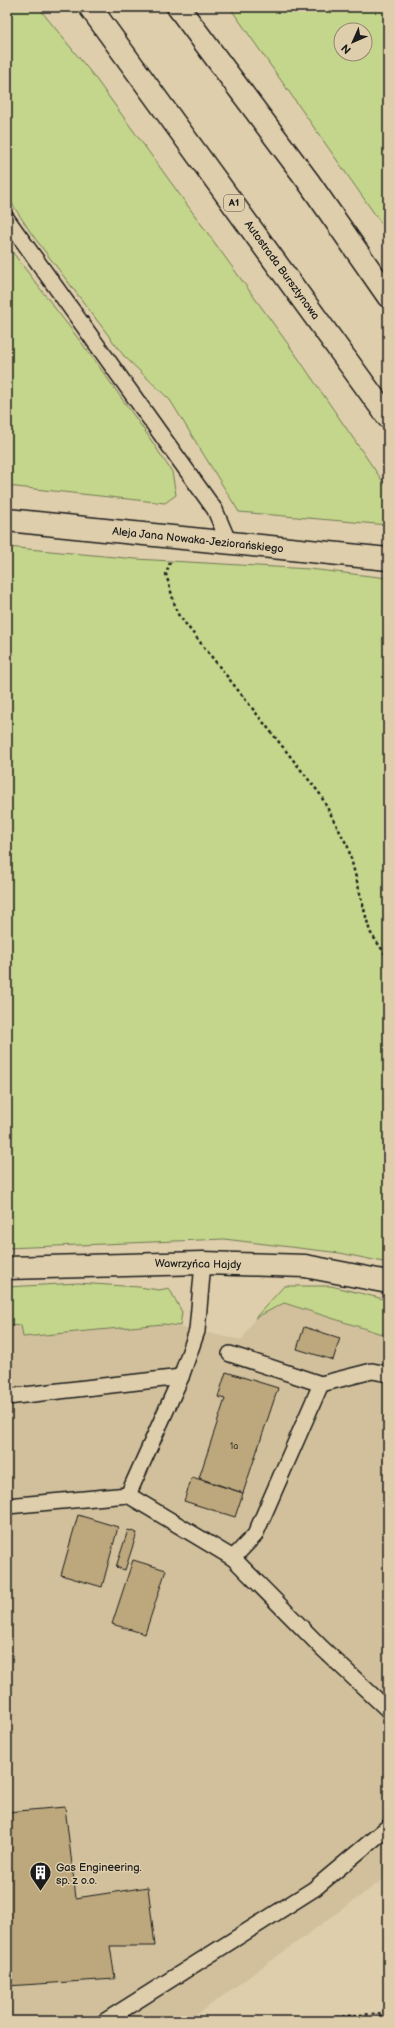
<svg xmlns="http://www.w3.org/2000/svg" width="395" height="2028" viewBox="0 0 395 2028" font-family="'Balsamiq Sans',sans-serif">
  <rect width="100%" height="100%" fill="#dfceab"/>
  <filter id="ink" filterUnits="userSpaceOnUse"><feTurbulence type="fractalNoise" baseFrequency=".025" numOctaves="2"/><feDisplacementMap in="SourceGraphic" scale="8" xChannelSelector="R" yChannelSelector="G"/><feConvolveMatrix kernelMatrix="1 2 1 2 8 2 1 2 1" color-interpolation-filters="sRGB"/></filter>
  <g filter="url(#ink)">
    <polygon fill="#d1c09b" points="283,1303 388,1336 388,1876 188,2021 7,2021 7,1326 22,1325 24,1337 163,1324 242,1340 255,1318"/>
    <g fill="#c3d68b" stroke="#707954" fill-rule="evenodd">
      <polygon points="7,7 38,7 93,75 296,355 388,489 388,525 239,512 170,400 124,356 31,233 7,196"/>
      <path d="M229,7H388V233L231,9ZM341,30H365V54H341Z"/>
      <polygon points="7,245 93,358 147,434 172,472 176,495 165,503 7,486"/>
      <polygon points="7,547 136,559 309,569 388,578 388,1263 340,1253 224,1239 7,1248"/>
      <polygon points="78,1283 139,1287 159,1290 169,1288 182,1312 180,1326 163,1324 23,1337 21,1325 7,1326 7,1287"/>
      <polygon points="284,1286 331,1286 388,1300 388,1336 284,1303 255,1318"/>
    </g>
    <g fill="#bda87e" stroke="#1c1c1c">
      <polygon points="304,1327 340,1338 333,1360 297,1349"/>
      <polygon points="226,1372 278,1388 243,1493 199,1478 225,1399 218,1397"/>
      <polygon points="192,1477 243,1493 235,1517 184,1501"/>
      <polygon points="78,1515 118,1527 102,1587 61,1575"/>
      <polygon points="128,1530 137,1533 125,1570 116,1567"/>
      <polygon points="133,1560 166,1570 145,1634 112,1624"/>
      <polygon points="65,1807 76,1898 148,1887 155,1946 110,1946 115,1979 7,1986 7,1812"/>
    </g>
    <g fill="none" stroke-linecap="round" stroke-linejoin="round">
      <defs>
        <g id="service">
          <polyline points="7,219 215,510 229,543"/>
          <polyline points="321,1384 372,1371 388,1374"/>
          <polyline points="7,1397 181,1377"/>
          <polyline points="128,1495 233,1558 255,1535 321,1384 230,1354"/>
          <polyline points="7,1506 128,1495 181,1377 197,1331 203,1263"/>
          <polyline points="233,1558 322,1648 388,1710"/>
          <polyline points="105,2021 314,1889 388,1827"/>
        </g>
        <polyline id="minor" points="7,1268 203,1263 305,1266 388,1282"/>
        <polyline id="primary" points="7,520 388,559"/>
        <g id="motorway">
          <polyline points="90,7 388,417"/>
          <polyline points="178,7 308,181 388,296"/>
        </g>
      </defs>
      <use href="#service" stroke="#1c1c1c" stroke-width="18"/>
      <use href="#minor" stroke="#1c1c1c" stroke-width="25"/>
      <use href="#primary" stroke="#1c1c1c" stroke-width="25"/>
      <use href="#motorway" stroke="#1c1c1c" stroke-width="25"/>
      <g stroke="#1c1c1c" stroke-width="2.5" stroke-dasharray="3 3" stroke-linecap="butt">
        <polyline points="170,562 166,574 177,613 320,794 348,847 370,932 388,958"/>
        <polyline points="294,2021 382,2013"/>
        <polyline points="375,2021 388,2008"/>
      </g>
      <use href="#service" stroke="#dfceab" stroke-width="15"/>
      <use href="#minor" stroke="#dfceab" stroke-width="22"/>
      <use href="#primary" stroke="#dfceab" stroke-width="22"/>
      <use href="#motorway" stroke="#dfceab" stroke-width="22"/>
    </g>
  </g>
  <defs>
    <symbol id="building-pin" viewBox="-11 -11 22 30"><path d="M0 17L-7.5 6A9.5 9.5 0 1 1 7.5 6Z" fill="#1c1c1c" stroke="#dfceab"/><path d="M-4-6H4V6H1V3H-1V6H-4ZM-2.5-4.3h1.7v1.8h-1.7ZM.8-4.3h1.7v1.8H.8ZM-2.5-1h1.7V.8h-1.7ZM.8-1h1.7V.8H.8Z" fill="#fff"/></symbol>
  </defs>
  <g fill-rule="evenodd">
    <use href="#building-pin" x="28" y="1860" width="25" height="34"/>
  </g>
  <g text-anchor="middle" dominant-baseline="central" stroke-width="3" stroke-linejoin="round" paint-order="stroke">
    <g font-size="9" fill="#443f34">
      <text x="234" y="1446">1a</text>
    </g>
    <rect fill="#dfceab" stroke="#565147" stroke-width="1" x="224" y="195" width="20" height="16" rx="3"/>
    <g font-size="10" font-weight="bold" fill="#1c1c1c">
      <text x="234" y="203">A1</text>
    </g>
    <g font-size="11" fill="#1c1c1c" stroke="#dfceab">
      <text transform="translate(282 270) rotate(54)">Autostrada Bursztynowa</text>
      <text transform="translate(198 540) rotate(6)">Aleja Jana Nowaka-Jeziorańskiego</text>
      <text transform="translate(198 1264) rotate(1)">Wawrzyńca Hajdy</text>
    </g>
    <g font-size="11" fill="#1c1c1c" stroke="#dfceab" text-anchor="start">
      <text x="56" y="1867">Gas Engineering.<tspan x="56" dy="13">sp. z o.o.</tspan></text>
    </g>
  </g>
  <rect width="395" height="2028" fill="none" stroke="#dfceab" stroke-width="24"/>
  <rect x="12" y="12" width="371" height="2004" fill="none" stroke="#1c1c1c" stroke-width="1.5" filter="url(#ink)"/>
  <g transform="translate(353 42) rotate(225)"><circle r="19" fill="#dfceab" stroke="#918772"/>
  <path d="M0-3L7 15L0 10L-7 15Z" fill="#1c1c1c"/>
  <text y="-6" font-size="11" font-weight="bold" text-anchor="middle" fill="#1c1c1c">N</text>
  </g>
</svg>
